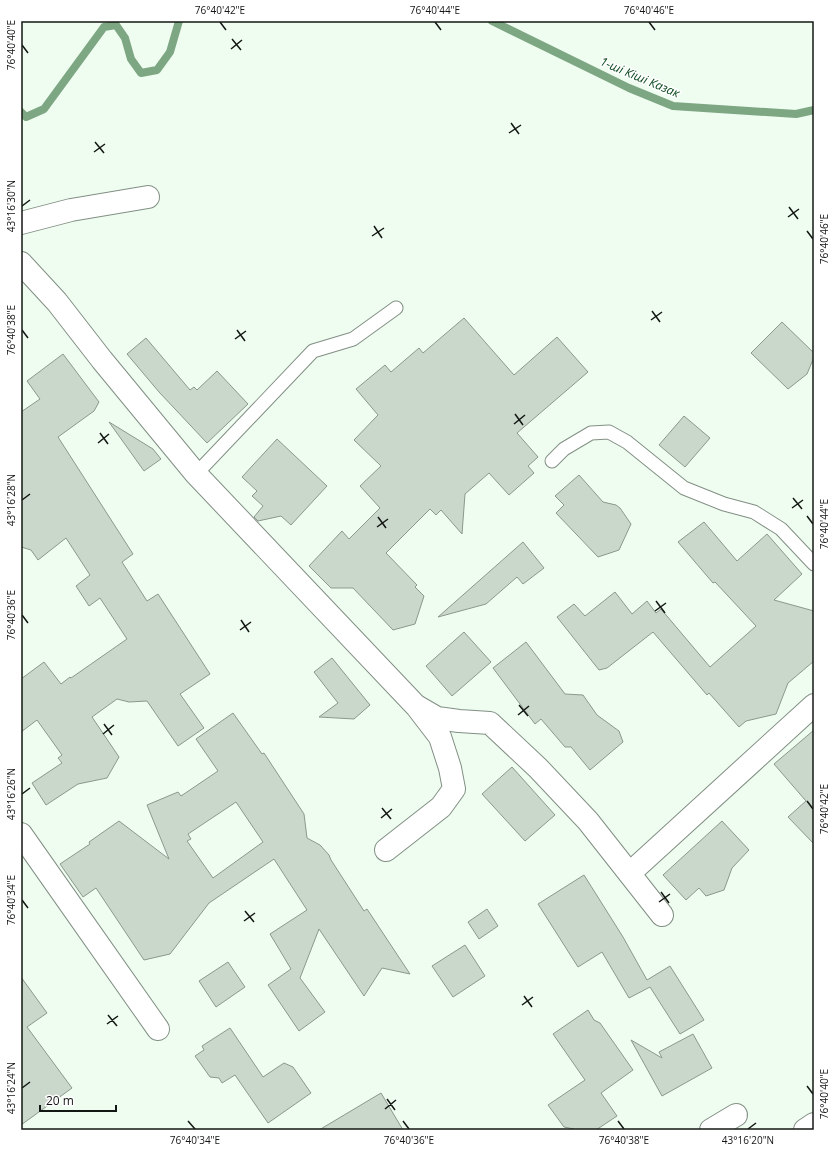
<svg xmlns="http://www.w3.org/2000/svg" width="835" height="1151" viewBox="0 0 835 1151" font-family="'Open Sans',sans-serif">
  <rect width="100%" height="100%" fill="#effcf0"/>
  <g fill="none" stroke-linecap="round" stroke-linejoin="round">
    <g stroke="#7da683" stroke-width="8">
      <polyline points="492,21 629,88 673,106 796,114 814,110"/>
      <polyline points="21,112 26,117 44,109 104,27 116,25 125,38 131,59 141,73 157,70 170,52 179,21"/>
    </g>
  </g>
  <g fill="#cad7cb" stroke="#8c988d" fill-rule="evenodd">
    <polygon points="464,318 514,375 557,337 588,372 517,433 538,457 528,466 534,473 509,495 489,473 465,494 462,534 441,510 436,515 430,509 386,553 417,585 415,587 424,596 415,624 393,630 353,588 331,588 309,566 342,531 349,539 380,508 360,486 381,466 354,440 378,415 356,389 385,365 391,372 419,348 423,353"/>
    <polygon points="782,322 814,353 814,357 807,374 788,389 751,353"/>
    <polygon points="146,338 190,390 194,387 197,390 217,371 248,404 207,443 159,392 127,354"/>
    <polygon points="63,354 99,402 94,411 58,437 133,554 122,562 147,601 158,594 210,674 180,694 204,728 178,746 147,701 129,702 117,699 92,717 119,757 107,778 78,784 46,805 32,783 62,763 58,758 62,755 37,720 21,732 21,679 44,662 61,684 70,677 71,678 127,639 100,598 89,606 76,586 90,575 66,538 38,560 31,550 21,547 21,412 40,399 27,381"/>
    <polygon points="684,416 710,438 685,467 659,445"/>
    <polygon points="109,422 153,449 161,459 144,471"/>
    <polygon points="277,439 327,486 291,525 281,516 258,521 254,517 263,506 252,496 257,491 242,477"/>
    <polygon points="579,475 603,502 616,505 620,508 631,524 619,550 598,557 556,513 564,505 555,496"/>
    <polygon points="704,522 737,561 767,534 802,574 774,600 814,611 814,661 788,683 776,714 746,721 739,727 709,693 707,695 653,632 607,668 599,670 557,617 574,604 585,616 615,592 632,614 647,601 656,613 661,609 710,667 756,626 715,582 713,583 678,542"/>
    <polygon points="523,542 544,568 523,584 517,577 486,604 438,617"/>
    <polygon points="464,632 491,662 452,696 426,666"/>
    <polygon points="526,642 565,694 583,695 597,715 619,731 623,742 590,770 571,747 565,747 541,719 535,724 493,668"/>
    <polygon points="332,658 370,705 354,719 319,717 338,703 314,672"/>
    <path d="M233,713L262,754L264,753L304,814L307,838L320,845L329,855L331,860L364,911L367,909L410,974L382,968L364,996L319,929L300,978L325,1012L299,1031L268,985L291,969L270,934L307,910L274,859L209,903L170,954L144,960L96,888L83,897L60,864L90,844L89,842L119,821L169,859L147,805L178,792L181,796L218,771L196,739ZM236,802L263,842L213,878L187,841L191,839L188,834Z"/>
    <polygon points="814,730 814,844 788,817 806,801 774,764"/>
    <polygon points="512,767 555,815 525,841 482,794"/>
    <polygon points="722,821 749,850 732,868 724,890 706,896 699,888 686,900 663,875"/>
    <polygon points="584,875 623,937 647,980 670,966 704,1020 680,1034 650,987 629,998 602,952 578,967 538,904"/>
    <polygon points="487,909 498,926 479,939 468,922"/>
    <polygon points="465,945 485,976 453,997 432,966"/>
    <polygon points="228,962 245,987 216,1007 199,981"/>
    <polygon points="21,977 47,1013 27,1027 72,1088 21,1125"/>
    <polygon points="588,1010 594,1020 600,1023 633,1070 601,1093 617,1116 596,1130 574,1130 574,1129 564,1127 548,1105 585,1080 553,1034"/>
    <polygon points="230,1028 263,1077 284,1063 293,1067 311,1093 268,1123 235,1075 222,1083 219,1078 210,1077 195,1056 204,1050 202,1046"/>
    <polygon points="693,1034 712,1068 662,1096 631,1040 662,1058 659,1052"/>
    <polygon points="381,1093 403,1130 319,1130"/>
  </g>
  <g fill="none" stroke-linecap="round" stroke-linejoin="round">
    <defs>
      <g id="service">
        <polyline points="552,461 564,449 591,433 609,432 627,442 684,488 724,504 754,512 781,529 814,564"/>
        <polyline points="196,474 313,351 353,339 396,308"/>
      </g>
      <g id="minor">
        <polyline points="21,223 71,210 148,197"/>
        <polyline points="21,263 57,302 102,360 196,474 417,707 440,737 450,768 454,789 441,807 386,850"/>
        <polyline points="418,707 437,718 459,721 490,723 538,768 588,821 662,915"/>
        <polyline points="21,834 158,1029"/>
        <polyline points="630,873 814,705"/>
        <polyline points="805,1130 814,1124"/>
      </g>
      <polyline id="tertiary" points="711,1130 736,1115"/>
    </defs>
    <use href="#service" stroke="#828f84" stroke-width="15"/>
    <use href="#minor" stroke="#828f84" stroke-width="24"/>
    <use href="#tertiary" stroke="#828f84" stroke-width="24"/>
    <use href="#service" stroke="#fff" stroke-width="13"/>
    <use href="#minor" stroke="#fff" stroke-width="22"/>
    <use href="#tertiary" stroke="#fff" stroke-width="22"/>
  </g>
  <path fill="none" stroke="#131713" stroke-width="1.5" d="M220,22L226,30M435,22L441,30M649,22L655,30M232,39L241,50M22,45L28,53M231,49L242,40M511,123L519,134M509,133L521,125M95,142L104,153M94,152L105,144M22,206L30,200M789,207L798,219M788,217L799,209M374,226L382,238M807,231L813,239M372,236L384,228M652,311L660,322M651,320L662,312M22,330L28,338M237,330L245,341M235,339L246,331M515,414L523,425M514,424L525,415M100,433L108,444M98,443L109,434M793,498L802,509M22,500L30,494M792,508L803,500M807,516L813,524M378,517L386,528M377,527L388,519M656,601L665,613M655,611L666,603M22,615L28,623M241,620L249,632M240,630L251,622M519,705L528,716M518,715L529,706M104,724L112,735M103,734L114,725M22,794L30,788M807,801L813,809M382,808L391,819M381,818L392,809M661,892L669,903M22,900L28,908M659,902L670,894M245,911L254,922M244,921L255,913M524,996L532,1007M522,1005L533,997M108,1015L117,1026M107,1024L118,1016M807,1086L813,1094M22,1088L30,1082M387,1099L395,1110M385,1109L396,1100M188,1121L195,1129M403,1121L409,1129M618,1121L624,1129M748,1129L756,1123"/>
  <g text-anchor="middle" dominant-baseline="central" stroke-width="3" stroke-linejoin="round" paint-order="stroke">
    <g font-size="12" font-style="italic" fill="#08471b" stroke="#fff">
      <text transform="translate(640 77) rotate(23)">1-ші Кіші Казак</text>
    </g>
  </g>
  <rect width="835" height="1151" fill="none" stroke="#ffffff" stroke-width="44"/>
  <path d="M40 1105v6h76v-6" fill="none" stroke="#131713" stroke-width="2"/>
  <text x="46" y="1105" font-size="12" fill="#131713" stroke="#ffffff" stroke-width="3" paint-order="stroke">20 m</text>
  <rect x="22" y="22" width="791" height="1107" fill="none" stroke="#131713" stroke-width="1.5"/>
  <g font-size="10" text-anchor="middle" fill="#131713">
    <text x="220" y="14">76°40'42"E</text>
    <text x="435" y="14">76°40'44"E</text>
    <text x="649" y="14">76°40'46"E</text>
    <text transform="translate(11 45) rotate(-90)" y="4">76°40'40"E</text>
    <text transform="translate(11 206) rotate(-90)" y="4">43°16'30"N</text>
    <text transform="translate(824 239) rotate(-90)" y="4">76°40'46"E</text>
    <text transform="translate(11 330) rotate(-90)" y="4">76°40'38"E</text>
    <text transform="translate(11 500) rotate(-90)" y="4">43°16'28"N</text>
    <text transform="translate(824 524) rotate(-90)" y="4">76°40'44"E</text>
    <text transform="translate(11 615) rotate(-90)" y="4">76°40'36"E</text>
    <text transform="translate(11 794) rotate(-90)" y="4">43°16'26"N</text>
    <text transform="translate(824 809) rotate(-90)" y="4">76°40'42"E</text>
    <text transform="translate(11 900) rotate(-90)" y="4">76°40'34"E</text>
    <text transform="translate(11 1088) rotate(-90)" y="4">43°16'24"N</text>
    <text transform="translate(824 1094) rotate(-90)" y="4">76°40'40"E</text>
    <text x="195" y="1144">76°40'34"E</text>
    <text x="409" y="1144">76°40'36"E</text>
    <text x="624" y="1144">76°40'38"E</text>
    <text x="748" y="1144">43°16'20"N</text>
  </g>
</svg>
